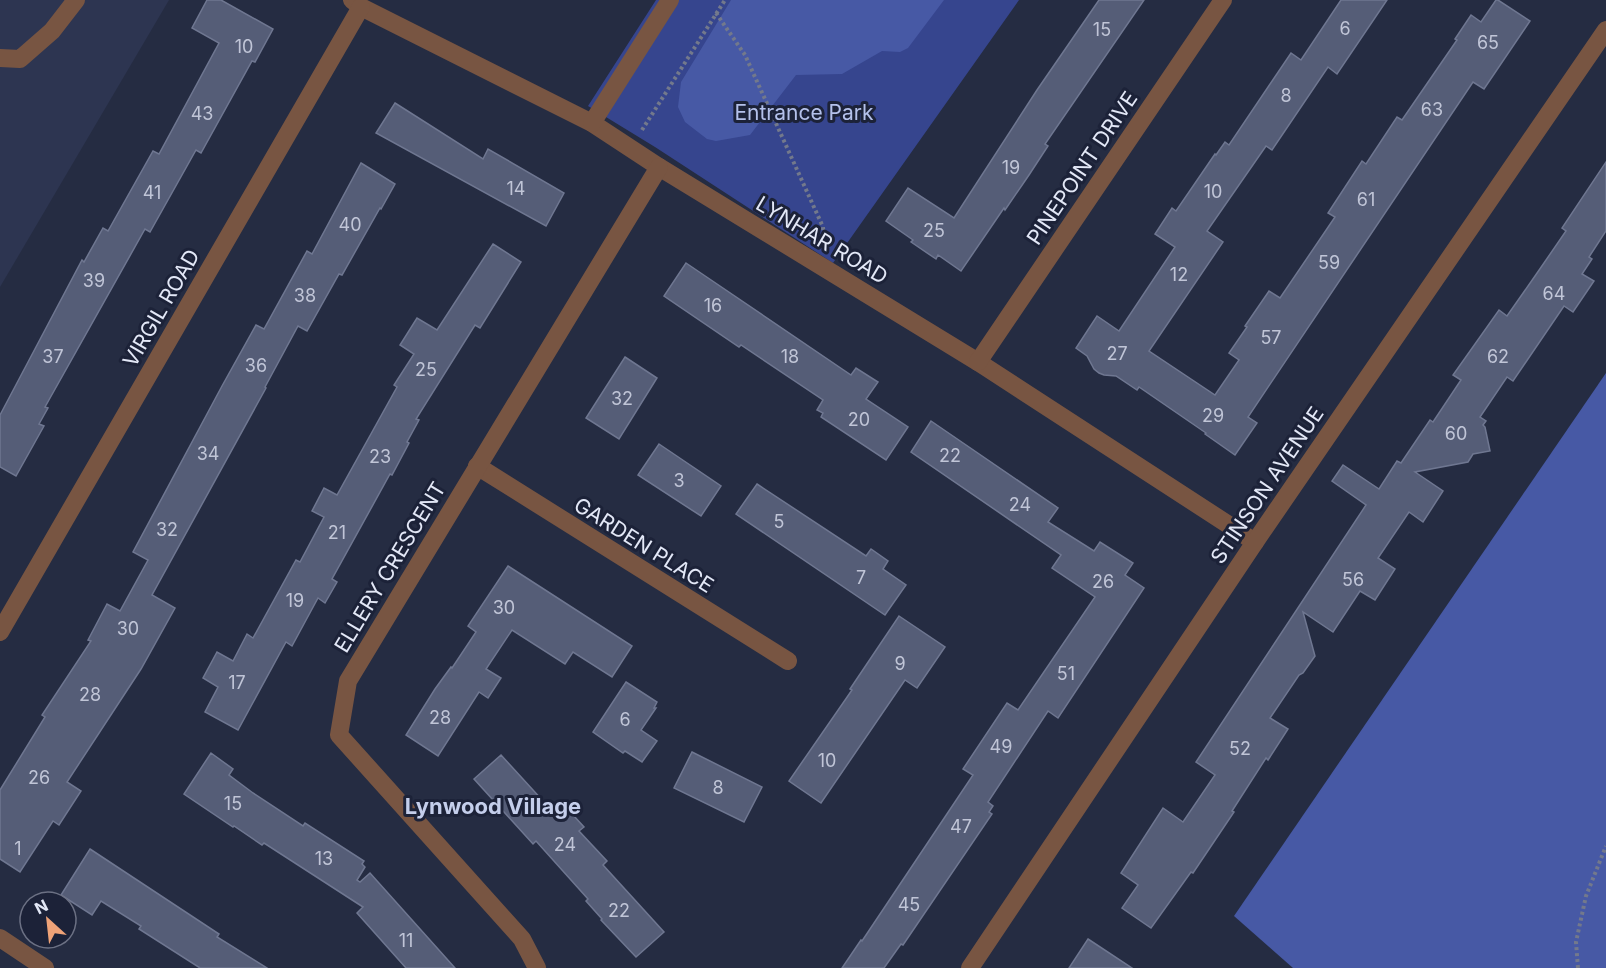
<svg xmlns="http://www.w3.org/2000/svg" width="1606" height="968" viewBox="0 0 1606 968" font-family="Inter,sans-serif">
  <rect width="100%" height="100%" fill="#252c42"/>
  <polygon fill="#2d3551" points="0,0 169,0 0,287"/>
  <polygon fill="#36458e" points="656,0 1019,0 833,263 655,147 588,106"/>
  <g fill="#4759a5">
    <polygon points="731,0 944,0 908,48 900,52 882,51 842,74 796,75 750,135 716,141 707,139 685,122 678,107 681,82"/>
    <polygon points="1606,373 1606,968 1293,968 1234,916"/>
  </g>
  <g fill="#555d77" stroke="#6f7791" stroke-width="1.5">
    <polygon points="207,0 221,0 273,29 255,62 252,61 201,153 196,150 150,232 145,229 45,407 48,408 39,424 44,426 16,476 0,467 0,415 82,260 84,262 103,228 108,231 153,151 159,154 219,43 192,28"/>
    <polygon points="1099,0 1144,0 1045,144 1048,146 1029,175 1005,210 1004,208 961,271 938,255 936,259 911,242 913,240 886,221 908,188 954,218 1037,90"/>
    <polygon points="1341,0 1387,0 1337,74 1328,67 1272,150 1266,146 1207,231 1223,242 1149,351 1215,395 1239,360 1229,353 1247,327 1245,326 1269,291 1280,298 1335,217 1328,213 1362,161 1366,164 1397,117 1402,120 1457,40 1455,39 1471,15 1481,22 1496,0 1498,0 1530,21 1484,89 1473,82 1248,417 1257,423 1235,455 1205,434 1206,433 1139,387 1137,390 1116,376 1104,375 1099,373 1094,369 1087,356 1076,348 1097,316 1119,331 1175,247 1155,234 1172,208 1176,211 1215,154 1216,155 1225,142 1229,145 1291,53 1301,60"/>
    <polygon points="395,103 483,159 488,149 564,193 546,226 376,133"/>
    <polygon points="1606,162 1606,231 1589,257 1592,259 1582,274 1594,281 1573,312 1564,306 1513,381 1507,377 1480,417 1486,421 1483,425 1485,427 1490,451 1473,454 1468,462 1415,472 1443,491 1423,522 1409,512 1378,558 1395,569 1375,600 1360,591 1333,632 1303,612 1315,656 1303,673 1299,675 1270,718 1288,729 1268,760 1266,758 1232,811 1234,812 1193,873 1191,872 1151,928 1122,908 1138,885 1121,873 1163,808 1183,822 1215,775 1196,762 1366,505 1332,481 1343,465 1379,489 1397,461 1401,463 1430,420 1433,422 1461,380 1453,375 1499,310 1507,316 1535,276 1566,231 1562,228"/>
    <polygon points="361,163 395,184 381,209 380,208 342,275 339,274 307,331 298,326 265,387 266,388 152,595 175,608 141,669 67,782 81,791 59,825 53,821 20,872 0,859 0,790 45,717 42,715 91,641 88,640 107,604 120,611 148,560 133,552 222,386 256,325 264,329 307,251 312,254"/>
    <polygon points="493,244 521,262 480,328 475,325 416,419 419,420 407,442 409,443 392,475 390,474 332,579 337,582 325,603 318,598 292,646 286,642 238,730 205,712 218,687 203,678 217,652 233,661 247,634 253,638 296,560 300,562 324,517 312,511 324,488 337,495 397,387 394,385 414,354 400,345 417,318 437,330"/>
    <polygon points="686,263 851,375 856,368 878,382 866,399 908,427 886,460 821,417 823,413 817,410 823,400 741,345 739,347 664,296"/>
    <polygon points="625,357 657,378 619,439 586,418"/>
    <polygon points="931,421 1058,508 1048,522 1094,551 1100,542 1133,563 1125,575 1144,588 1058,718 1048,711 988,802 993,806 989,812 992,814 903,945 901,944 884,968 842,968 861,940 862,941 973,775 963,769 1007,703 1018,710 1095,597 1052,568 1061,555 911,452"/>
    <polygon points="659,444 721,486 701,516 638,475"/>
    <polygon points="757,484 866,556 871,549 888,561 883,569 906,585 885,615 736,514"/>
    <polygon points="508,566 632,646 612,677 573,652 565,664 512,630 486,669 501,678 488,698 479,692 438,756 406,735 435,689 451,667 452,668 476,632 468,626"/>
    <polygon points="899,616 945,647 917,688 905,680 821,803 789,781 852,690 850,689"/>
    <polygon points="626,682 657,702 654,708 656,708 641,730 657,741 642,762 625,751 623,753 593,732"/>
    <polygon points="692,752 762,787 744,822 674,788"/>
    <polygon points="211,753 233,769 229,775 253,793 303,826 305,823 364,861 362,864 365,867 357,880 360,882 370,873 455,968 406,968 357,913 363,907 264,843 262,845 234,826 233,827 184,794"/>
    <polygon points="501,755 554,813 563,804 584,827 579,831 607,861 603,865 664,932 636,957 601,920 602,919 586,901 588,899 536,841 533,844 474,779"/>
    <polygon points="90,849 219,934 217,937 267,968 200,968 139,929 141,926 101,901 92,915 61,895"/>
    <polygon points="1088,939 1132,968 1069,968"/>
  </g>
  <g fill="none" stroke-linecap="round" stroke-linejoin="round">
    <g stroke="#73798c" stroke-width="4" stroke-dasharray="3 3" stroke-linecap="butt">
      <polyline points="716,13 745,55 823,227 824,243"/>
      <polyline points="642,130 725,0"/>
      <polyline points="1578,968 1576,942 1586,896 1606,846"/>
    </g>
    <g stroke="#785542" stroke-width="18">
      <polyline points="352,0 361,7 592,123 659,167 978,362 1255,542"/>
      <polyline points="0,58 20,59 52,31 76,0"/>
      <polyline points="592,123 670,0"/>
      <polyline points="978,362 1223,0"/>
      <polyline points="477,466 788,661"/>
      <polyline points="0,632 361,7"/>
      <polyline points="0,938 45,968"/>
      <polyline points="537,968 522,939 339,735 348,681 659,167"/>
      <polyline points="970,968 1255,542 1606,30"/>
    </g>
  </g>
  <g text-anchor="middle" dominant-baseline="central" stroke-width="6" stroke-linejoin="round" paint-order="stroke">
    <g font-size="18" fill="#c0c5d7">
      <text x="1345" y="28">6</text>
      <text x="1102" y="29">15</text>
      <text x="1488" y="42">65</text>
      <text x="244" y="46">10</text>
      <text x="1286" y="95">8</text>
      <text x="1432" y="109">63</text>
      <text x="202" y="113">43</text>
      <text x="1011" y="167">19</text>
      <text x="516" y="188">14</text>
      <text x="1213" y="191">10</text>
      <text x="152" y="192">41</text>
      <text x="1366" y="199">61</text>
      <text x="350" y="224">40</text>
      <text x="934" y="230">25</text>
      <text x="1329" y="262">59</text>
      <text x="1179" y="274">12</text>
      <text x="94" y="280">39</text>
      <text x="1554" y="293">64</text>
      <text x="305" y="295">38</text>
      <text x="713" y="305">16</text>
      <text x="1271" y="337">57</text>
      <text x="1117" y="353">27</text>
      <text x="53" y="356">37</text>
      <text x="790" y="356">18</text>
      <text x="1498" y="356">62</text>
      <text x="256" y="365">36</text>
      <text x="426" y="369">25</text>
      <text x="622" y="398">32</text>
      <text x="1213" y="415">29</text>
      <text x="859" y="419">20</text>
      <text x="1456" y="433">60</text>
      <text x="208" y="453">34</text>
      <text x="950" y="455">22</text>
      <text x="380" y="456">23</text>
      <text x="679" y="480">3</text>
      <text x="1020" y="504">24</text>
      <text x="779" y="521">5</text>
      <text x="167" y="529">32</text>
      <text x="337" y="532">21</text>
      <text x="861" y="577">7</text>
      <text x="1353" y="579">56</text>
      <text x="1103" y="581">26</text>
      <text x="295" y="600">19</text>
      <text x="504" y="607">30</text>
      <text x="128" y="628">30</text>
      <text x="900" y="663">9</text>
      <text x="1066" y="673">51</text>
      <text x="237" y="682">17</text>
      <text x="90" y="694">28</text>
      <text x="440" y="717">28</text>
      <text x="625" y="719">6</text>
      <text x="1001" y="746">49</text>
      <text x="1240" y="748">52</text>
      <text x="827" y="760">10</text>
      <text x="39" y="777">26</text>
      <text x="718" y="787">8</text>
      <text x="233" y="803">15</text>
      <text x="961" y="826">47</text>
      <text x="565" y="844">24</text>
      <text x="18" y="848">1</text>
      <text x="324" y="858">13</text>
      <text x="909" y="904">45</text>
      <text x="619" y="910">22</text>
      <text x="406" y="940">11</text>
    </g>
    <g font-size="21" fill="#b4c1eb" stroke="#1c2238">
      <text x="804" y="112">Entrance Park</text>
    </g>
    <g font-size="21" fill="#e3e8f7" stroke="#1c2238">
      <text transform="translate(1082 168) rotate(-56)">PINEPOINT DRIVE</text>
      <text transform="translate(822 240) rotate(31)">LYNHAR ROAD</text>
      <text transform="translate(161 308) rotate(-60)">VIRGIL ROAD</text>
      <text transform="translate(1267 485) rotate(-56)">STINSON AVENUE</text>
      <text transform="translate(644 545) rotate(32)">GARDEN PLACE</text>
      <text transform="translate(390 567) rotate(-59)">ELLERY CRESCENT</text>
    </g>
    <g font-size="22" font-weight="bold" fill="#c4ceeb" stroke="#1c2238">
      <text x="493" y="806">Lynwood Village</text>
    </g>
  </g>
  <g transform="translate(48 920) rotate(333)"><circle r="28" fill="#1c2238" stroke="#6c7184" stroke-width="1.5"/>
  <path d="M0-4.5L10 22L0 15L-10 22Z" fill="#efa378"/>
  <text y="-9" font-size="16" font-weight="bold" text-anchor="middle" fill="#e3e8f7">N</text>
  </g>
</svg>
